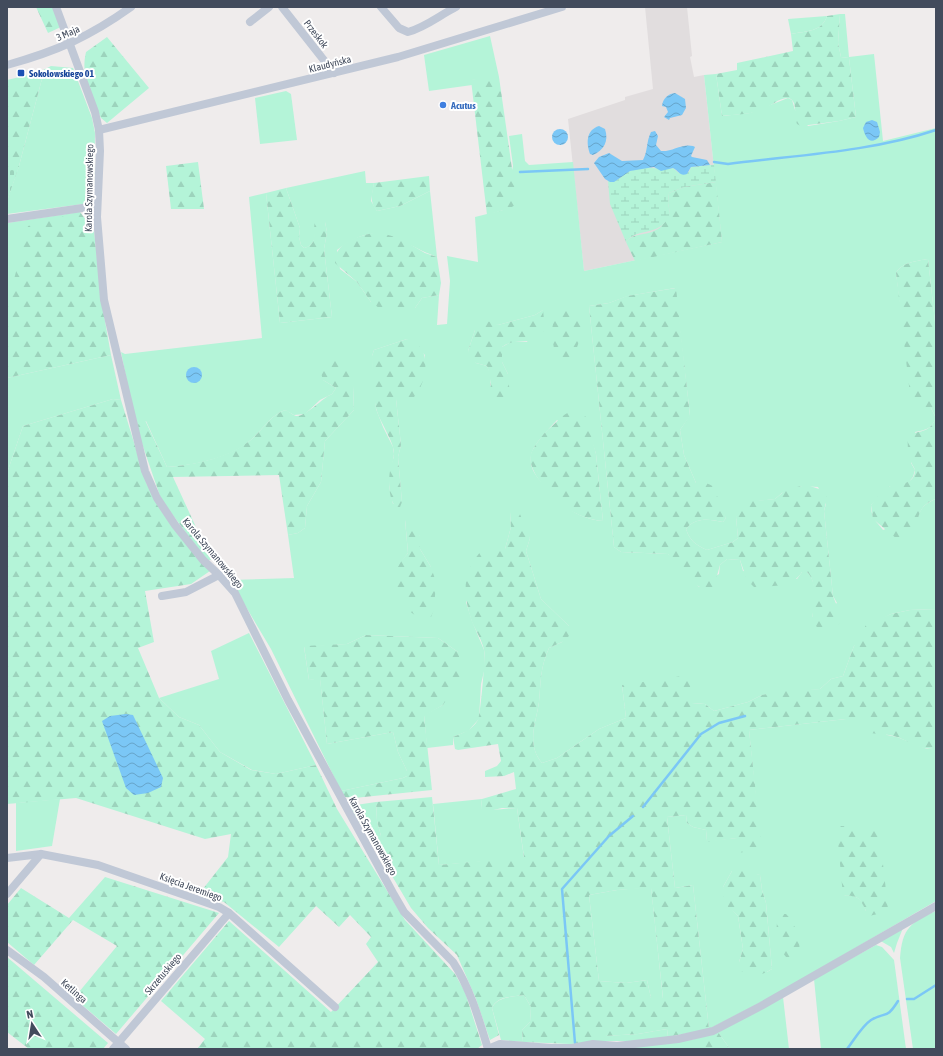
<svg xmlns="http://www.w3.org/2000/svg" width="943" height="1056" viewBox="0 0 943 1056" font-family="'Asap Condensed',sans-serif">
  <defs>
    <pattern id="forest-firs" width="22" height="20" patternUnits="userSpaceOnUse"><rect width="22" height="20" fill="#b4f4d8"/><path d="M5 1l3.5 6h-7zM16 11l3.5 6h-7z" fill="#9cd3bc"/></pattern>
    <pattern id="wetland-marsh" width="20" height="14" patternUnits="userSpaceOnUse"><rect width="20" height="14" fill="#b4f4d8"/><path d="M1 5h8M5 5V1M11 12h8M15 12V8" fill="none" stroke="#9cd3bc"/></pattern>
    <pattern id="cemetery-stones" width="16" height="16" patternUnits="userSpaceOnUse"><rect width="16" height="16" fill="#b4f4d8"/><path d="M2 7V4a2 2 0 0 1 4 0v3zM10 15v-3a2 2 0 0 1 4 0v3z" fill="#9cd3bc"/></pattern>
    <pattern id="water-waves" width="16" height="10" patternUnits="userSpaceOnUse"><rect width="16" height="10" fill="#7bc7f6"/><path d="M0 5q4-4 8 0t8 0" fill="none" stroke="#66a4ca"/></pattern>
  </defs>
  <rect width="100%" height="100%" fill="#efecec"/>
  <polygon fill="#e1ddde" points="645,7 687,7 692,56 690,57 694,77 704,75 722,242 584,271 568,119 625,100 625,97 653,89"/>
  <g fill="#b4f4d8" fill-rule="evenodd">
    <path d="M840,14H845L849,57L874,54L883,141L936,128V331L928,259C917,261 902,262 896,273L902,317L931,408L936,418C931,429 926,430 915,432L911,463L915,470L913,477L909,482L898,486H890L871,505C871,518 876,521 883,530L918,517C921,507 926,503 936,499V609L910,610L891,614L880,620L854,646L843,676L831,679L820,689L762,695L748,702L714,711L705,704L692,703L622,685L626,718L599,729L557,758L542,763C526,744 536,723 539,702C541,681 540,668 549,648L562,642L569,626L541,599L526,551L530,538L510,512L511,527L505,549L466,602L472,621L484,650L485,667L481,684L479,719L468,731L453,737V745L427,748L424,715L443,705L458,652L438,638L366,635L347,644L304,647L309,680L320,678L327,744L393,732L398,752L407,771V776L403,778L341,791L271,649L230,580L294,578L288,535L298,533L305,528L307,506L321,482L325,441L354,410L353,386L323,380L336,388L332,394L320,400L305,414L294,415L285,410C271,415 264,428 253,438C232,458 195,465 167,467L146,421L136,426L121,352L125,354L262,338L249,197L266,193L280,323L332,317L324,249L327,232L325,222L315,223C315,233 317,246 304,248L301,245L299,237L300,228L286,188L365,171L366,183H374L371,201L377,211L400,206L430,191L437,257C394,241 381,217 337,250L340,269L357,282L371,302L415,308L422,298L439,295L437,325L447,324L450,281L447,256L478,262L475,217L503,210L513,166L509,136L522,134L525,161L529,165L573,162L584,271L722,242L704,75L716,74L722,116L750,113L788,98L792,100L795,110L808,126L839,121L856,117L849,58L841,57L838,43ZM675,288L690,415L680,430L684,455L696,483H706L726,518L723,522C709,519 695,517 686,529C690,541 696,545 707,550L733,542L738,538L736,517L758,501L775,499L782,493L802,486L818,487L826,504L824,511L833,596L837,603L812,617C815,604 818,582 807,572H802L797,579L743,571L740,560L727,559L720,565L719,574L699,587L668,554L621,552L614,547L589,306L609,303L628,296ZM543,310L527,342H511L502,347V362L508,374L490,386V373L487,366L476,363L468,351L475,330V321L498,325L535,315ZM407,339L425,355L424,364L396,399L401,445L398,457L402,502L393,504L389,487L394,454L393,447L383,427L376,409L372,356L374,350ZM557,420L592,441L596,454L603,521C577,519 560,504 544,485C536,476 529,468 531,455C534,443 549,429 557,420ZM405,520L420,536V549L431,567L402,561L408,553Z"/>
    <path d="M827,16C822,32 806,31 791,34L788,19Z"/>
    <polygon points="490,36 499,77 472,80 472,85 429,91 424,55"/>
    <polygon points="51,66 73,68 92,118 95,133 94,192 83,204 7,214 7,201 19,166 43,75 37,73"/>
    <polygon points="286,91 291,94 297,140 260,144 255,98"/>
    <polygon points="80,212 7,306 7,223"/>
    <polygon points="111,355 121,400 113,399 23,426 7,473 7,378"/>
    <polygon points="249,633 316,765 276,774 252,770 220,752 199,725 179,717 159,698 219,679 211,651"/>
    <path d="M846,719H868L887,735L897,737L927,749H936V901L771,997L709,1029L693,885L675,888L667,817L686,815L687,823L693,827L706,830L707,841L737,838L761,849L749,730ZM879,828L866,911C862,899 856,894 844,896ZM732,871L760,875L762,890L766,903L772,969L767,972L739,962L743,949L738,916L733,911L723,887Z"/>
    <polygon points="60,799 52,846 16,851 16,803"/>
    <path d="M482,799L481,808C493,812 504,808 517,808L524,858L439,865L433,804Z"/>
    <polygon points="376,802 377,821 381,836 369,837 349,806"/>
    <polygon points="651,887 663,999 651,998 647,980 626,983 599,981 589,895 617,890"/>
    <path d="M936,911V1049H913L900,958C902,928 911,922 936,911Z"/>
    <polygon points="903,928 897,943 894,953 891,947 879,940"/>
    <polygon points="876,945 882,947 894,960 906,1049 821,1049 814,979"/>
    <path d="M524,995L531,1007L530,1022L522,1030L523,1042L501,1040L492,1008C497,996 513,997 524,995Z"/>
    <polygon points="783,997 789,1049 730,1049 718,1032"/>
    <polygon points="667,1029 668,1037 640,1041 604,1041 604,1036 638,1034"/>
    <polygon points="691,1040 691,1049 617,1049"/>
  </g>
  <g fill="url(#forest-firs)" fill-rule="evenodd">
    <polygon points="36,7 54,7 63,26 48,33"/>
    <path d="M840,14L838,43L841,57L849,58L856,117L839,121L801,126L797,124C794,117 797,105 792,100C785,93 771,106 764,109C752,115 736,114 722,116L716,74L737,70V63L793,51L791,34C806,31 822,32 827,16Z"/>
    <path d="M107,37L149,88L107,123L101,118C92,97 80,76 86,52Z"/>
    <polygon points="37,73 43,75 19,166 7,201 7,80"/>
    <polygon points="485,77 499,77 517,204 510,208 487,215 471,80"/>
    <polygon points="198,162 204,209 171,209 166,166"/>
    <path d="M429,176L430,191L400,206L377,211C369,202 372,193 374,183Z"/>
    <path d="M716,182L722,242L635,261L626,242C634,232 646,236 656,230C663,227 666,219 670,213L668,203L669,193L684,187Z"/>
    <path d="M286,188L300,228L299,237L301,245L304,248C319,245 312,232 315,222C315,220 317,219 319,217L325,222L327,232L324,249L332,317L280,323L266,193Z"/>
    <polygon points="80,212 94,231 102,304 111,355 7,378 7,306 28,226"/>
    <path d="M379,232L401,239L425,253L437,257L441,283L439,295L422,298L415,308L409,311L379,308L371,302L357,282L335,263C334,241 362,235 379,232Z"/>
    <path d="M928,259L936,331V499C907,509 928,534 897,539L873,519L871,505C876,499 881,491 888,487C897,483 914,486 915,471C915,468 912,465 911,462C908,453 907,444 908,435C922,430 929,433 936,418L931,408H915L911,403L896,273C902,262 917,261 928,259Z"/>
    <path d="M676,288L690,416L680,430L684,455L696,483H706L713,486L726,518L723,522C710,519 695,517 686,529C690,541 696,545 707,550L733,542L738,538L736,517L743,502L775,499L787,489L802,486H810L825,491L827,498L824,511L833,596L840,614L839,624L831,629L821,630C819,628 815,626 814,624C808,614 821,585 807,572H802C792,588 772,586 754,587L747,580L740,560L727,559L720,565L713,590C696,592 676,567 668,554L621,552L614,547L589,306L609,303L627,296Z"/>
    <path d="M574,307L579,309C584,323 580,370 556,358C552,340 549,324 559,308Z"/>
    <path d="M543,310L545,329L537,340C524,343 512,339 502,347V362L508,374L510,396L504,402L492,397C490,386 491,376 487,366L476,363L469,358L468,351L475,330V320L493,322L498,325L535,315Z"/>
    <path d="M407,339C433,344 428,382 414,397L396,399L401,445L398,457L402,502L400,507H396C388,499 388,477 391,466C392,462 394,458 394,454C395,443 379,421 376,408C373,392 372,373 372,356L374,350Z"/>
    <path d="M336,355L348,364L353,386L354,410L325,441L321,482L307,506L305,528L298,533L288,535L279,475L173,477L211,560H206L161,499L136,426L145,420L167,467C195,465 232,457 253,438C264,428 271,415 285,410C289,411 292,415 296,416C306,417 322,398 332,394L336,388L323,380L320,370L324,360Z"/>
    <polygon points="113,399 121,400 147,485 210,571 191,584 145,591 154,642 138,648 159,698 179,717 199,725 220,752 251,770 276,774 316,765 337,809 405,920 455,974 465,992 482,1045 477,1049 197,1049 205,1039 161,1001 229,921 331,1012 378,962 366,944 371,937 350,915 339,927 316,906 279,947 224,902 199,894 228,857 231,834 205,839 76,798 7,804 7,473 23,426"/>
    <path d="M573,411L580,412L586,417L589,426L596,454L603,521C590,520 577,515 566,508C553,498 526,471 531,454C533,447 545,431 551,427C559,420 562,414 573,411Z"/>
    <path d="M517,507L530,538L526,551L541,599L569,626V636L562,642L549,648C540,668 541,681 539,702C536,723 526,744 542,763L557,758L599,729L626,718L622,685L689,675L692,703L705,704L714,711L748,702L762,695L782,691L820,689L831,679L843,676L854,646L866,625L891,614L910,610L936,609V749C917,749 913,743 897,737C889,734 878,734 869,733L867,719H846L749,730L762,849L738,853L737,838L707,842L706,830L693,827L687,823L686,815L667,817L675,888L693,885L709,1029L668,1037L667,1029L638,1034L605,1036L604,1041L571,1044L523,1042L522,1030L530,1022L531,1007L524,995C512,997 497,996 492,1008L499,1035L490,1040L476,999L457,955L428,928L411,908L369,837L381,836L377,821L376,802L432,797L439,865L524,857L517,808H502L485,812L481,808L482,799L516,789L514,772L504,776L485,777V771L497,766L501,761L498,744L458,750L455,749L453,737C463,733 472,730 478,720C480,717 486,656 484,650C482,640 476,631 472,622C462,593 462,570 484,548L505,549L511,527L510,512ZM651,888L663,998H651L647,980L626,983L599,981L589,895L617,890Z"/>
    <path d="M405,519L415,522L420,536V549L431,567L436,582L434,609L431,617C410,622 396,597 396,578C395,568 402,560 408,553Z"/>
    <polygon points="366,635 438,638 458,652 463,674 443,705 424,716 432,790 354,798 345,797 341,791 403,778 407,776 407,771 398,752 393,732 327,744 320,679 309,680 304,646 347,644"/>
    <path d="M841,826L879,828L888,909L882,913L869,916C861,903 862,894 843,896L837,831Z"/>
    <path d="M739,869L760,875L762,890L766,903L772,969C761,976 753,977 741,971L739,962L743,949L738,916L724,903L723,887L732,871Z"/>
    <polygon points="105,877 219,913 116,1034 74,998 117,946 73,920 34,965 7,942 7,905 21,888 69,918"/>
    <path d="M782,914H786C797,926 804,945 796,960L787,958C776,947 775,931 778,916Z"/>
    <polygon points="7,957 108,1043 103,1049 29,1049 7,1032"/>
    <polygon points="718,1032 730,1049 691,1049 691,1040"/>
  </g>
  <path fill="url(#wetland-marsh)" d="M710,165H714L716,182L684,187L669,193L668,203L670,213C662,238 638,226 626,242L610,204L608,181C617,183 622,175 630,171C644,164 660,171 673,168L679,173L689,172L691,167Z"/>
  <polygon fill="url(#cemetery-stones)" points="19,166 7,201 7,169"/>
  <g fill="url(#water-waves)">
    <path d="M675,93L685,99L686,108L682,115L670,118L669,120L664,117L668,112L666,107L662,106C663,98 668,94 675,93Z"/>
    <path d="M872,120L877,122L880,132L879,137C870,146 865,137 863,128L866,122Z"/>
    <path d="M599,126L605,129C609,141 604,150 593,155L590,154C586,143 586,130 599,126Z"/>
    <circle cx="560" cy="137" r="8"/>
    <path d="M655,131L658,136L656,145L661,151C672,152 682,143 693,146L695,147L691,156L692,157L707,160L710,165L691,167L687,174C680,177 679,171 673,168L661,171L654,167L630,171L614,182H610L605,179L594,163L599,157L609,153L622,161L643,160C648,151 646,142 651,132Z"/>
    <circle cx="194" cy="375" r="8"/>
    <polygon points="126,714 133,715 163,778 161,787 148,793 134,795 126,788 102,721 110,716"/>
  </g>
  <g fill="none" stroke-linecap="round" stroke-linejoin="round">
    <g stroke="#7bc7f6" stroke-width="2.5">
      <path d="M714,162L728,164C797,155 870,152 936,130"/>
      <polyline points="520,172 588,169"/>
      <polyline points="643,807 701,734 719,723 745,716"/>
      <polyline points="907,999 914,999 936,985"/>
      <polyline points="575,1043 562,889 609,836 633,816"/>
      <path d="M847,1049C854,1040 862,1026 871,1020C887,1011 886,1020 898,1001"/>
    </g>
    <g stroke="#c0c8d6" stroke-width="8">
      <path d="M56,7L95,112L99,130L100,151L97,217L104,300L145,471L157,498L175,525L203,560L219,575L235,593L288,700L393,893L404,912L453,962C470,988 479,1019 488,1049"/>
      <polyline points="282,7 334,73"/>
      <path d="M381,7L399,28L408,32C426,27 440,15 456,7"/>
      <polyline points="250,22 269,7"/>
      <path d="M7,65C57,51 89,37 131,7"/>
      <polyline points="99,130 398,57 562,7"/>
      <polyline points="7,219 96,206"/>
      <polyline points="162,596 186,592 219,575"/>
      <polyline points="7,858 41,854 98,865 219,907 229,913 335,1007"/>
      <polyline points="7,894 41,854"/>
      <polyline points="7,950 44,977 126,1049"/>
      <polyline points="113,1049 229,913"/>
      <polyline points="488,1049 500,1044 551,1048 572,1048 593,1044 617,1046 678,1039 713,1031 761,1006 936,906"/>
    </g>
  </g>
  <rect fill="#1a4fb4" stroke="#fff" stroke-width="1.5" x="17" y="69" width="8" height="8" rx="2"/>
  <circle fill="#3f7fe0" stroke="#fff" stroke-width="1.5" cx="443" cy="105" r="4"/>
  <g text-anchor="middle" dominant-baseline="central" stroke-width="4" stroke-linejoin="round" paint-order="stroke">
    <g font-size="10" fill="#424b5c" stroke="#fff">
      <text transform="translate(68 33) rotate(-24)">3 Maja</text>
      <text transform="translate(316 34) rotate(52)">Przeskok</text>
      <text transform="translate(330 64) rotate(-14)">Klaudyńska</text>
      <text transform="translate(89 188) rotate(-89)">Karola Szymanowskiego</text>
      <text transform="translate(213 553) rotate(50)">Karola Szymanowskiego</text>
      <text transform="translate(373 836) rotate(61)">Karola Szymanowskiego</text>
      <text transform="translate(191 887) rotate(20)">Księcia Jeremiego</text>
      <text transform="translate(163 974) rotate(-50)">Skrzetuskiego</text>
      <text transform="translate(74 991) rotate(41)">Ketlinga</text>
    </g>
    <g font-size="10" font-weight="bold" fill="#164399" stroke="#fff" text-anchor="start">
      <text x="29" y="73">Sokołowskiego 01</text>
    </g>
    <g font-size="10" font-weight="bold" fill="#366cbe" stroke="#fff" text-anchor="start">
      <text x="451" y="105">Acutus</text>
    </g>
  </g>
  <rect width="943" height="1056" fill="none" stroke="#424b5c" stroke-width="16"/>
  <g transform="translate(32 1024) rotate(348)" stroke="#ffffff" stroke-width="3" paint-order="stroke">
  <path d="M0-3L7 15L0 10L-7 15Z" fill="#424b5c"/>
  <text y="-6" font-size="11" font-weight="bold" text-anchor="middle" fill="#424b5c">N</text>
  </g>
</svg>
